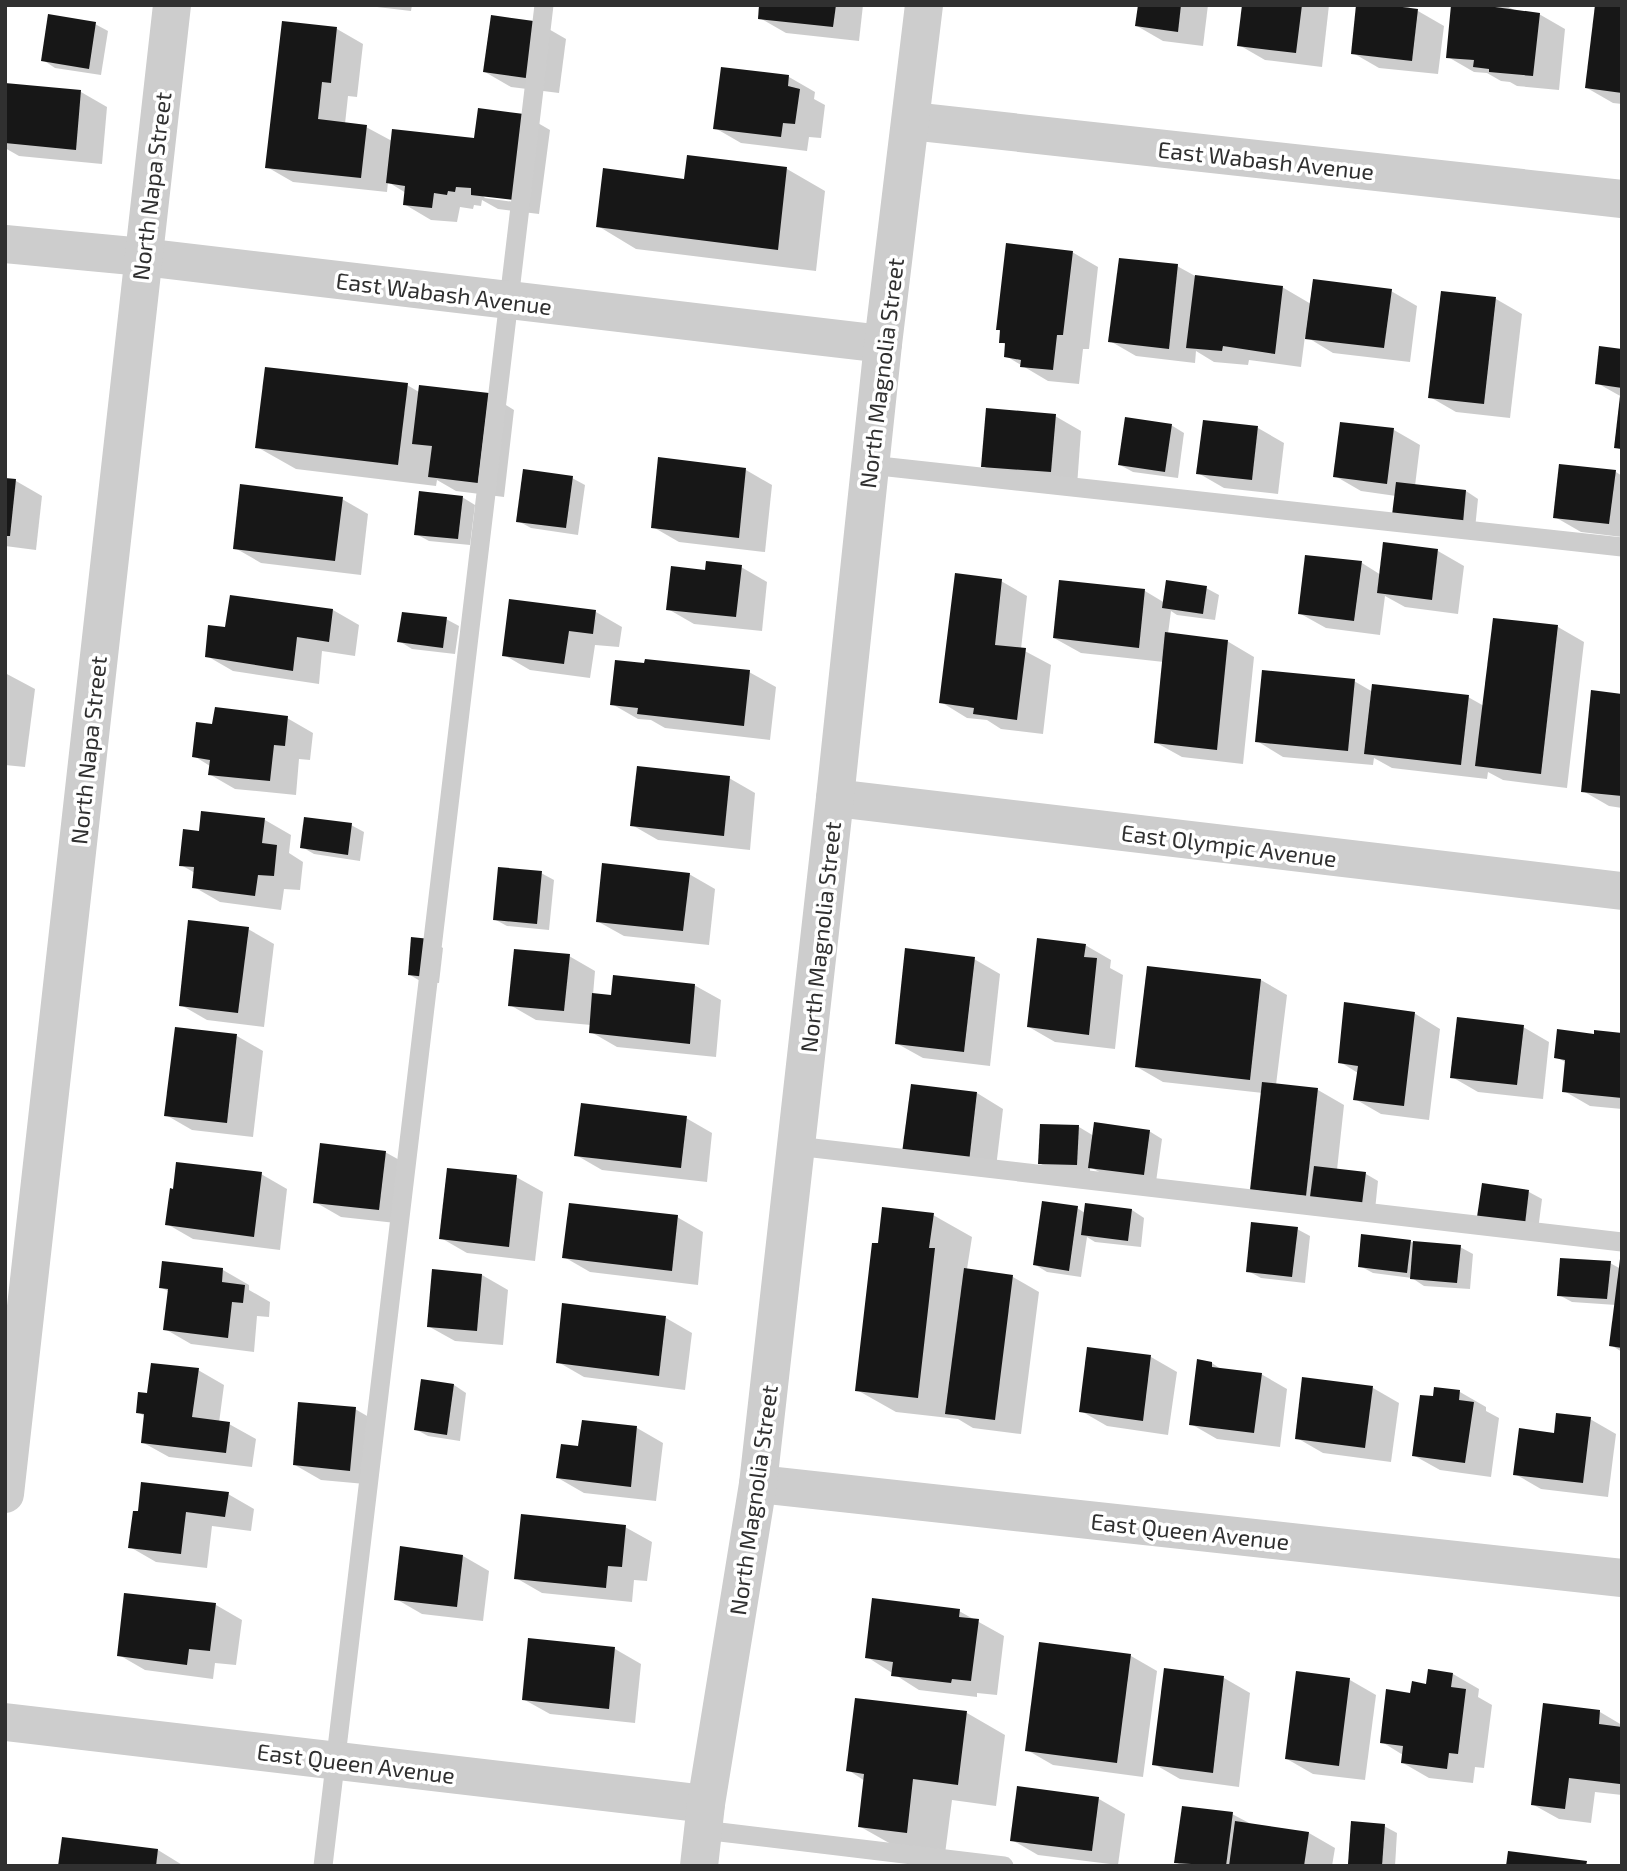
<svg xmlns="http://www.w3.org/2000/svg" width="1627" height="1871" viewBox="0 0 1627 1871" font-family="'Exo 2',sans-serif">
  <rect width="100%" height="100%" fill="#fff"/>
  <g fill="#0003" fill-rule="evenodd">
    <polygon points="360,5 412,5 411,11"/>
    <polygon points="761,5 863,5 859,41 786,33 760,18"/>
    <polygon points="1139,5 1208,5 1203,46 1163,41 1137,26"/>
    <polygon points="1244,5 1329,5 1322,67 1265,60 1239,45"/>
    <polygon points="1358,5 1403,5 1418,11 1444,26 1438,74 1379,68 1353,53"/>
    <polygon points="1453,5 1505,5 1516,11 1539,14 1565,29 1559,90 1517,86 1510,82 1501,81 1487,73 1474,72 1448,57"/>
    <polygon points="1622,5 1622,104 1613,103 1587,88"/>
    <path d="M284,23L337,29L363,44L357,97L348,96L345,124L366,127L392,141L476,140L524,115L550,130L539,214L498,209L482,200L481,206L474,205L473,209L460,207L457,222L431,220L404,204L406,193L388,182L387,192L293,182L267,167ZM481,194L522,199V203L485,198Z"/>
    <polygon points="95,24 108,31 101,75 55,68 43,60"/>
    <polygon points="540,24 566,39 559,93 511,87 485,72"/>
    <polygon points="722,69 789,77 815,92 814,99 825,105 821,138 809,137 807,151 741,143 715,128"/>
    <polygon points="5,84 81,92 107,107 102,164 19,156 5,148"/>
    <polygon points="689,157 787,169 825,191 816,271 636,249 598,226 686,181"/>
    <polygon points="1072,252 1098,267 1089,349 1083,349 1079,384 1048,381 1006,356 1007,345 1001,342 1002,332 997,329"/>
    <polygon points="1177,266 1197,277 1282,287 1311,304 1391,291 1417,306 1410,362 1333,353 1305,336 1301,367 1249,360 1248,365 1214,362 1196,351 1195,363 1136,356 1110,341"/>
    <polygon points="1443,293 1496,299 1522,314 1510,418 1456,412 1430,397"/>
    <polygon points="1622,351 1622,450 1616,447 1622,397 1597,383"/>
    <polygon points="407,385 419,392 488,394 514,410 504,497 456,491 437,480 436,486 296,469 257,447"/>
    <polygon points="1055,416 1081,431 1077,486 1009,481 983,466"/>
    <polygon points="1171,425 1184,433 1178,478 1133,472 1120,465"/>
    <polygon points="1258,428 1284,443 1278,494 1224,488 1198,473"/>
    <polygon points="1394,430 1420,445 1415,486 1466,491 1478,499 1475,529 1396,496 1361,491 1335,476"/>
    <polygon points="660,459 746,470 772,485 765,552 679,542 653,527"/>
    <polygon points="1616,472 1622,476 1622,537 1581,532 1555,517"/>
    <polygon points="572,478 585,485 578,535 531,528 518,521"/>
    <polygon points="5,479 16,481 42,496 36,550 5,546"/>
    <polygon points="462,497 475,505 470,545 429,541 416,534"/>
    <polygon points="342,499 368,514 361,575 261,563 235,548"/>
    <polygon points="1385,544 1438,551 1464,566 1458,614 1405,607 1385,596 1380,635 1326,628 1299,613 1362,563 1381,575"/>
    <polygon points="741,567 767,582 762,631 694,624 668,609 707,572"/>
    <polygon points="1001,581 1027,596 1021,649 1051,665 1043,734 1001,729 987,720 967,718 941,702"/>
    <polygon points="1061,582 1145,591 1165,603 1206,588 1219,595 1215,620 1177,615 1171,611 1168,634 1227,641 1254,657 1243,764 1182,757 1155,742 1164,662 1081,653 1054,638"/>
    <polygon points="333,610 359,625 355,656 322,651 319,684 233,671 207,656"/>
    <polygon points="596,612 622,627 619,647 595,645 590,678 530,670 504,655"/>
    <polygon points="446,619 459,626 455,654 412,649 399,641"/>
    <polygon points="1495,620 1558,627 1584,642 1567,788 1503,780 1488,772 1487,779 1392,768 1374,758 1373,765 1283,757 1257,741 1354,681 1373,692 1468,697 1484,706"/>
    <polygon points="749,672 776,687 770,740 665,728 651,720 638,719 612,704"/>
    <polygon points="5,673 35,689 25,767 5,765"/>
    <polygon points="1622,696 1622,808 1609,806 1583,791"/>
    <polygon points="287,718 313,733 310,760 299,759 296,795 235,789 209,774 210,766 194,756 214,725"/>
    <polygon points="729,778 755,793 750,850 658,840 632,825"/>
    <polygon points="265,820 291,835 289,853 303,862 300,890 284,889 281,910 220,902 194,887 195,873 181,865 200,833"/>
    <polygon points="351,825 364,832 360,861 314,854 302,847"/>
    <polygon points="541,873 554,880 549,930 507,926 494,919"/>
    <polygon points="689,874 715,889 709,945 624,936 597,921"/>
    <polygon points="248,929 274,944 264,1027 207,1020 181,1005"/>
    <polygon points="430,940 443,948 439,983 422,982 410,975"/>
    <polygon points="1085,945 1111,960 1110,968 1123,975 1115,1049 1055,1042 1029,1027"/>
    <polygon points="569,956 595,971 593,995 613,997 694,985 721,1000 716,1057 617,1047 591,1032 591,1025 536,1020 510,1005"/>
    <polygon points="974,959 1000,974 990,1066 923,1058 896,1043"/>
    <polygon points="1261,980 1287,995 1276,1085 1318,1090 1344,1105 1337,1170 1366,1174 1378,1181 1375,1210 1278,1204 1263,1093 1163,1082 1137,1067"/>
    <polygon points="1414,1013 1440,1029 1429,1120 1381,1114 1355,1099 1358,1073 1340,1062"/>
    <polygon points="1523,1027 1549,1042 1543,1099 1478,1092 1452,1077"/>
    <polygon points="1622,1034 1622,1109 1590,1106 1564,1091 1567,1063 1556,1057 1595,1036"/>
    <polygon points="237,1036 263,1051 253,1137 192,1130 166,1115"/>
    <polygon points="977,1093 1003,1109 995,1176 930,1168"/>
    <polygon points="686,1118 712,1133 707,1182 602,1170 576,1155"/>
    <polygon points="1079,1127 1094,1136 1149,1131 1162,1139 1156,1182 1103,1174 1090,1167 1090,1171 1052,1170 1039,1163"/>
    <polygon points="385,1152 412,1167 405,1224 341,1217 315,1202"/>
    <polygon points="261,1174 287,1189 280,1250 193,1239 167,1224"/>
    <polygon points="516,1177 543,1192 535,1261 467,1253 441,1238"/>
    <polygon points="1483,1185 1529,1192 1542,1199 1538,1230 1492,1223"/>
    <polygon points="1077,1208 1085,1213 1132,1210 1144,1218 1141,1247 1095,1242 1087,1237 1081,1277 1047,1272 1034,1264"/>
    <polygon points="933,1215 972,1237 967,1269 1013,1277 1039,1292 1021,1434 973,1428 958,1419 896,1412 857,1390 880,1245"/>
    <polygon points="677,1217 703,1232 698,1285 590,1272 564,1257"/>
    <polygon points="1297,1229 1310,1236 1305,1283 1261,1278 1248,1271"/>
    <polygon points="1410,1242 1460,1247 1473,1254 1470,1289 1424,1286 1412,1278 1373,1273 1360,1266"/>
    <polygon points="163,1263 223,1270 249,1285 249,1290 270,1302 269,1317 257,1316 254,1352 191,1344 165,1329 170,1292 160,1287"/>
    <polygon points="1610,1263 1621,1269 1622,1265 1622,1352 1611,1345 1616,1305 1572,1302 1559,1295"/>
    <polygon points="482,1275 508,1290 503,1345 455,1341 428,1326"/>
    <polygon points="666,1318 692,1333 685,1390 584,1377 558,1362"/>
    <polygon points="1151,1357 1177,1372 1168,1435 1107,1426 1081,1411"/>
    <polygon points="1212,1363 1222,1370 1261,1374 1287,1389 1280,1447 1217,1439 1191,1424"/>
    <polygon points="198,1370 224,1385 219,1423 229,1424 256,1439 252,1467 169,1457 142,1442 146,1417 138,1412 149,1395"/>
    <polygon points="454,1385 466,1393 460,1441 428,1436 415,1429"/>
    <polygon points="1373,1388 1399,1403 1391,1462 1323,1453 1297,1438"/>
    <polygon points="1460,1392 1486,1407 1486,1411 1499,1418 1491,1477 1440,1470 1413,1455 1435,1398"/>
    <polygon points="355,1409 381,1424 376,1485 321,1480 295,1465"/>
    <polygon points="1590,1419 1616,1434 1608,1497 1541,1489 1515,1474 1555,1435"/>
    <polygon points="583,1422 637,1428 663,1443 656,1501 584,1493 558,1478 579,1448"/>
    <polygon points="228,1494 254,1509 251,1531 212,1526 207,1568 156,1562 130,1547 140,1513"/>
    <polygon points="625,1527 652,1542 647,1581 634,1580 632,1602 542,1593 516,1578"/>
    <polygon points="463,1556 489,1571 483,1621 422,1614 396,1599"/>
    <polygon points="126,1595 216,1605 242,1620 236,1665 215,1663 213,1679 145,1670 119,1655"/>
    <polygon points="959,1611 1004,1636 997,1695 977,1693 977,1697 919,1690 867,1657"/>
    <polygon points="615,1649 641,1664 635,1723 550,1714 523,1699"/>
    <polygon points="1131,1656 1157,1671 1143,1777 1053,1765 1027,1750"/>
    <polygon points="1166,1670 1224,1678 1250,1693 1239,1787 1180,1779 1154,1764"/>
    <polygon points="1453,1674 1479,1689 1478,1697 1492,1705 1484,1768 1475,1767 1473,1783 1429,1778 1403,1763 1403,1755 1382,1742 1412,1694"/>
    <polygon points="1350,1680 1376,1695 1365,1780 1313,1774 1287,1759"/>
    <polygon points="857,1700 967,1713 1005,1735 996,1806 952,1800 945,1854 898,1848 859,1826 865,1781 848,1770"/>
    <polygon points="1600,1712 1622,1725 1622,1795 1595,1792 1591,1823 1559,1819 1532,1804"/>
    <polygon points="1099,1799 1125,1814 1118,1865 1038,1855 1012,1840"/>
    <polygon points="1232,1814 1253,1825 1309,1833 1335,1848 1332,1866 1182,1866 1176,1862"/>
    <polygon points="1384,1826 1397,1833 1395,1866 1354,1866 1350,1863"/>
    <polygon points="158,1850 184,1866 60,1866"/>
  </g>
  <g fill="#171717">
    <polygon points="759,5 836,5 833,27 758,19"/>
    <polygon points="1138,5 1181,5 1178,32 1135,26"/>
    <polygon points="1242,5 1302,5 1296,53 1237,46"/>
    <polygon points="1356,5 1387,5 1418,9 1412,61 1351,54"/>
    <polygon points="1451,5 1496,5 1495,7 1540,13 1533,76 1489,72 1489,69 1473,67 1474,60 1446,58"/>
    <polygon points="1595,5 1622,5 1622,93 1585,88"/>
    <polygon points="48,14 96,22 89,69 41,61"/>
    <polygon points="491,15 541,22 533,79 483,72"/>
    <polygon points="282,21 337,27 331,83 322,82 318,119 367,125 361,178 265,168"/>
    <polygon points="721,67 789,75 788,86 800,89 795,124 783,123 781,137 713,129"/>
    <polygon points="5,83 81,90 76,150 5,143"/>
    <polygon points="478,108 524,114 514,200 471,195 471,188 456,187 455,192 448,191 447,195 434,193 432,208 403,205 405,186 386,183 392,129 474,138"/>
    <polygon points="687,155 787,167 778,250 596,227 603,168 684,179"/>
    <polygon points="1006,243 1073,251 1063,335 1057,335 1053,370 1020,367 1021,360 1004,357 1005,343 999,343 1000,330 996,330"/>
    <polygon points="1119,258 1178,264 1169,349 1108,342"/>
    <polygon points="1195,275 1283,286 1275,354 1223,346 1222,351 1186,348"/>
    <polygon points="1313,279 1392,289 1384,348 1305,339"/>
    <polygon points="1441,291 1496,297 1484,404 1428,398"/>
    <polygon points="1599,346 1622,349 1622,388 1595,384"/>
    <polygon points="265,367 408,383 398,465 255,448"/>
    <polygon points="419,385 489,393 478,483 428,477 432,446 412,444"/>
    <polygon points="1620,396 1622,396 1622,449 1614,448"/>
    <polygon points="986,408 1056,414 1051,472 981,467"/>
    <polygon points="1125,417 1172,424 1165,472 1118,465"/>
    <polygon points="1203,420 1258,426 1252,480 1196,474"/>
    <polygon points="1340,422 1394,428 1387,484 1333,477"/>
    <polygon points="658,457 746,468 739,538 651,528"/>
    <polygon points="1559,464 1616,470 1609,524 1553,518"/>
    <polygon points="523,469 573,476 566,528 516,522"/>
    <polygon points="5,478 16,479 10,536 5,536"/>
    <polygon points="1396,482 1466,490 1463,523 1392,515"/>
    <polygon points="240,484 343,497 335,561 233,549"/>
    <polygon points="419,491 463,496 458,539 414,535"/>
    <polygon points="1383,542 1438,549 1432,600 1377,593"/>
    <polygon points="1305,555 1362,561 1354,621 1298,614"/>
    <polygon points="706,561 742,565 736,617 666,610 671,566 705,570"/>
    <polygon points="955,573 1002,579 995,645 1026,648 1017,720 973,714 974,708 939,703"/>
    <polygon points="1059,580 1145,589 1139,648 1053,638"/>
    <polygon points="1166,580 1207,586 1203,614 1162,608"/>
    <polygon points="230,595 333,609 329,642 297,637 293,671 205,657 208,625 225,627"/>
    <polygon points="509,599 596,610 593,634 569,631 564,664 502,656"/>
    <polygon points="402,612 447,617 443,648 397,642"/>
    <polygon points="1493,618 1558,625 1541,774 1475,766"/>
    <polygon points="1165,632 1228,640 1217,750 1154,743"/>
    <polygon points="645,659 750,670 744,726 637,714 638,708 610,705 615,660 644,663"/>
    <polygon points="1262,670 1355,679 1348,751 1255,742"/>
    <polygon points="1372,684 1469,695 1461,765 1364,754"/>
    <polygon points="1591,690 1622,694 1622,796 1581,792"/>
    <polygon points="215,707 288,716 285,746 274,745 270,781 208,775 210,760 192,757 196,722 212,724"/>
    <polygon points="637,766 730,776 724,836 630,826"/>
    <polygon points="201,811 265,818 262,843 277,845 274,876 258,875 255,896 192,888 194,867 179,866 183,829 199,831"/>
    <polygon points="304,817 352,823 348,855 300,848"/>
    <polygon points="602,863 690,873 683,931 596,922"/>
    <polygon points="498,867 542,871 537,924 493,920"/>
    <polygon points="188,920 249,927 238,1013 179,1006"/>
    <polygon points="411,937 430,939 427,977 408,975"/>
    <polygon points="1037,938 1086,944 1084,957 1097,958 1089,1035 1027,1027"/>
    <polygon points="905,948 975,957 964,1052 895,1044"/>
    <polygon points="514,949 570,954 564,1011 508,1006"/>
    <polygon points="1147,966 1261,979 1250,1080 1135,1067"/>
    <polygon points="613,975 695,984 690,1044 589,1033 592,993 611,995"/>
    <polygon points="1344,1002 1415,1012 1404,1106 1353,1100 1358,1066 1338,1063"/>
    <polygon points="1457,1017 1524,1025 1517,1085 1450,1078"/>
    <polygon points="175,1027 237,1034 227,1123 164,1116"/>
    <polygon points="1557,1029 1594,1034 1594,1030 1622,1033 1622,1098 1562,1092 1565,1060 1554,1058"/>
    <polygon points="1262,1082 1318,1088 1306,1196 1250,1190"/>
    <polygon points="911,1084 977,1092 969,1162 902,1153"/>
    <polygon points="581,1103 687,1116 681,1168 574,1156"/>
    <polygon points="1094,1122 1150,1130 1144,1175 1088,1168"/>
    <polygon points="1040,1124 1079,1125 1077,1165 1038,1164"/>
    <polygon points="320,1143 386,1151 379,1210 313,1203"/>
    <polygon points="176,1162 262,1172 254,1237 165,1225 170,1188 173,1189"/>
    <polygon points="1314,1166 1366,1172 1362,1204 1310,1197"/>
    <polygon points="447,1168 517,1175 509,1247 439,1239"/>
    <polygon points="1482,1183 1529,1190 1525,1224 1477,1217"/>
    <polygon points="1042,1201 1078,1206 1069,1271 1033,1265"/>
    <polygon points="569,1203 678,1215 672,1271 562,1258"/>
    <polygon points="1085,1203 1132,1209 1128,1241 1081,1235"/>
    <polygon points="882,1207 934,1213 929,1248 935,1248 918,1398 855,1391 872,1243 878,1243"/>
    <polygon points="1251,1222 1298,1227 1292,1277 1246,1272"/>
    <polygon points="1361,1234 1411,1240 1407,1273 1358,1267"/>
    <polygon points="1413,1241 1461,1245 1457,1283 1410,1279"/>
    <polygon points="1560,1258 1611,1261 1607,1299 1557,1296"/>
    <polygon points="1620,1259 1622,1259 1622,1348 1609,1346"/>
    <polygon points="162,1261 223,1268 222,1282 245,1285 243,1303 232,1302 228,1338 163,1330 168,1289 159,1288"/>
    <polygon points="964,1268 1013,1275 995,1420 945,1414"/>
    <polygon points="432,1269 482,1274 477,1331 427,1327"/>
    <polygon points="562,1303 666,1316 659,1376 556,1363"/>
    <polygon points="1087,1347 1151,1355 1143,1421 1079,1412"/>
    <polygon points="1197,1359 1212,1362 1212,1367 1262,1373 1254,1433 1189,1425"/>
    <polygon points="151,1363 199,1368 192,1417 230,1422 226,1453 141,1443 144,1414 136,1413 138,1392 147,1393"/>
    <polygon points="1302,1377 1373,1386 1365,1448 1295,1439"/>
    <polygon points="421,1379 454,1384 447,1435 414,1430"/>
    <polygon points="1434,1387 1460,1390 1459,1400 1474,1402 1465,1463 1412,1456 1420,1395 1433,1396"/>
    <polygon points="298,1402 356,1407 350,1471 293,1465"/>
    <polygon points="1556,1413 1591,1417 1583,1483 1513,1475 1519,1428 1554,1433"/>
    <polygon points="582,1420 637,1426 631,1487 556,1478 561,1444 578,1446"/>
    <polygon points="141,1482 229,1492 225,1517 186,1512 181,1554 128,1548 133,1511 138,1511"/>
    <polygon points="521,1514 626,1525 622,1567 608,1566 606,1588 514,1579"/>
    <polygon points="400,1546 463,1555 457,1607 394,1600"/>
    <polygon points="124,1593 216,1603 210,1651 189,1649 187,1665 117,1656"/>
    <polygon points="872,1598 960,1609 959,1617 979,1619 971,1681 952,1679 951,1683 891,1676 893,1662 865,1658"/>
    <polygon points="528,1638 615,1647 609,1709 522,1700"/>
    <polygon points="1039,1642 1131,1654 1117,1763 1025,1751"/>
    <polygon points="1164,1668 1224,1676 1213,1773 1152,1765"/>
    <polygon points="1428,1669 1453,1673 1451,1687 1466,1689 1458,1754 1449,1753 1447,1769 1401,1763 1403,1746 1380,1743 1386,1689 1410,1693 1412,1681 1426,1684"/>
    <polygon points="1296,1671 1350,1678 1339,1766 1285,1759"/>
    <polygon points="855,1698 967,1711 958,1785 913,1779 907,1833 858,1827 864,1774 846,1771"/>
    <polygon points="1543,1703 1600,1710 1599,1724 1622,1727 1620,1784 1569,1778 1565,1809 1531,1805"/>
    <polygon points="1017,1786 1099,1797 1092,1851 1010,1841"/>
    <polygon points="1182,1806 1233,1812 1226,1866 1174,1863"/>
    <polygon points="1235,1821 1309,1832 1304,1866 1229,1866"/>
    <polygon points="1351,1821 1385,1824 1382,1866 1348,1864"/>
    <polygon points="62,1837 158,1849 156,1866 58,1866"/>
    <polygon points="1508,1851 1587,1861 1586,1866 1506,1866"/>
  </g>
  <g fill="none" stroke-linecap="round" stroke-linejoin="round">
    <g stroke="#cdcdcd" stroke-width="19">
      <polyline points="870,465 1622,547"/>
      <polyline points="796,1146 1622,1242"/>
      <polyline points="703,1830 1004,1866"/>
      <polyline points="323,1866 544,5"/>
    </g>
    <g stroke="#cdcdcd" stroke-width="38">
      <polyline points="911,121 1622,199"/>
      <polyline points="5,244 143,257 883,344"/>
      <polyline points="835,798 1622,891"/>
      <polyline points="758,1484 1622,1578"/>
      <polyline points="5,1494 172,5"/>
      <polyline points="5,1722 706,1804"/>
      <polyline points="699,1866 706,1804 758,1484 835,798 883,344 924,5"/>
    </g>
  </g>
  <g text-anchor="middle" dominant-baseline="central" stroke-width="7" stroke-linejoin="round" paint-order="stroke">
    <g font-size="23" fill="#303030" stroke="#fff">
      <text transform="translate(1266 160) rotate(6)">East Wabash Avenue</text>
      <text transform="translate(151 186) rotate(-83)">North Napa Street</text>
      <text transform="translate(444 293) rotate(7)">East Wabash Avenue</text>
      <text transform="translate(881 373) rotate(-83)">North Magnolia Street</text>
      <text transform="translate(88 750) rotate(-84)">North Napa Street</text>
      <text transform="translate(1229 845) rotate(7)">East Olympic Avenue</text>
      <text transform="translate(820 937) rotate(-84)">North Magnolia Street</text>
      <text transform="translate(753 1500) rotate(-82)">North Magnolia Street</text>
      <text transform="translate(1190 1531) rotate(6)">East Queen Avenue</text>
      <text transform="translate(356 1763) rotate(7)">East Queen Avenue</text>
    </g>
  </g>
  <rect width="1627" height="1871" fill="none" stroke="#303030" stroke-width="14"/>
</svg>
